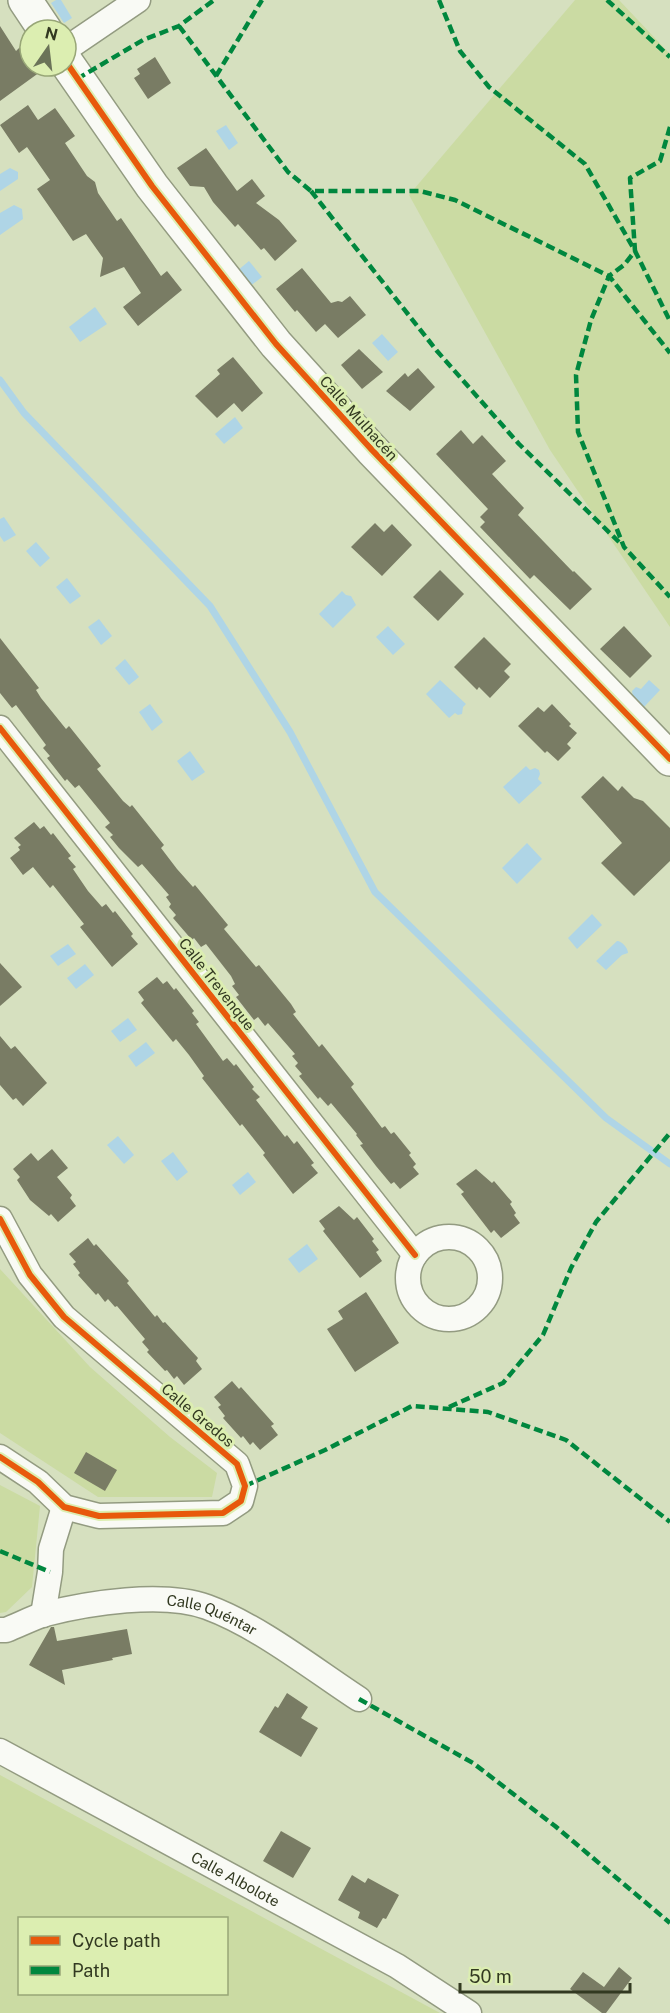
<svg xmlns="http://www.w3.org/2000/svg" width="670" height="2013" viewBox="0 0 670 2013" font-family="'Public Sans',sans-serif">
  <rect width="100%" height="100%" fill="#d6e0bf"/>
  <g fill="#cbdba3" fill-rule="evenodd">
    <polygon points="575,0 619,0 670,54 670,627 550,450 409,195"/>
    <polygon points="0,1269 90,1367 170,1437 217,1473 212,1497 98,1497 0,1433"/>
    <polygon points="0,1485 40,1506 32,1587 6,1612 0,1613"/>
    <path d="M0,1775L440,2013H0ZM226,1918V1994H20V1918Z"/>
  </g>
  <g fill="#afd5e6">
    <polygon points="56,0 61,0 72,18 64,23 51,3"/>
    <polygon points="226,125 238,143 229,150 216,131"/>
    <polygon points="10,168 18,172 18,179 0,191 0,174"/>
    <polygon points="14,205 22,209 23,219 0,235 0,213"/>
    <polygon points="249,261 262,277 249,287 237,271"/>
    <polygon points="95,307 107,324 80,342 69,327"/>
    <polygon points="382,334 398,352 388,361 372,343"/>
    <polygon points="235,417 243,428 224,444 215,434"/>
    <polygon points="4,517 16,535 4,542 0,536 0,519"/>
    <polygon points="36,542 50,558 40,567 26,551"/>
    <polygon points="67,578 81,596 70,604 56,587"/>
    <polygon points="342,591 346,595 351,596 356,605 333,628 319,614"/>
    <polygon points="99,619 112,636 101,645 88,627"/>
    <polygon points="388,626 405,644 393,655 376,637"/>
    <polygon points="125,659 139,677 129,685 115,668"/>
    <polygon points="440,680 466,704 463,707 462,714 458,715 455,713 449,718 426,694"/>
    <polygon points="649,680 660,690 644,707 633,697 632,691 636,687 641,689"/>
    <polygon points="150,704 163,722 152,731 139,712"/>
    <polygon points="190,751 205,772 192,781 177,761"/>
    <polygon points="526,766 530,770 535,768 539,770 540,774 538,779 542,783 519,804 503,787"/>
    <polygon points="527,843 542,859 517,884 502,868"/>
    <polygon points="592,914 602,925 577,949 568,938"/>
    <path d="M617,941C622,941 628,948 628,953L622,955L606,970L596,961Z"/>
    <polygon points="68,944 76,954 58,966 50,956"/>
    <polygon points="85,964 94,975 76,989 67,978"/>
    <polygon points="128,1018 137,1030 120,1042 111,1031"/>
    <polygon points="146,1042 155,1053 136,1067 128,1056"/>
    <polygon points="118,1136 134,1155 124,1164 107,1145"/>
    <polygon points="173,1152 188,1172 177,1181 161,1161"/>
    <polygon points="248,1172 256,1182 240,1195 232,1185"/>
    <polygon points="307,1244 318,1259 299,1273 288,1259"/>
  </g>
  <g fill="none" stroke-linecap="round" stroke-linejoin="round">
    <polyline stroke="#afd5e6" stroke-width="7" points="0,380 24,413 210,606 290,732 375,892 606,1118 670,1164"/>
  </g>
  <g fill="#797c64">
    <polygon points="0,26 16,51 21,46 30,58 30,66 36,66 40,72 0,101"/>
    <polygon points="155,57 171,83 148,99 134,78 140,74 137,69"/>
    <polygon points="28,105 38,120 55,108 75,136 65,143 87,176 95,182 98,193 117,221 121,218 161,276 167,271 182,290 138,326 123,307 141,293 124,267 100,277 103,258 86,234 73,241 37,189 50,180 27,147 19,153 0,125"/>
    <polygon points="206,148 237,191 252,179 265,196 256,203 279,220 297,241 275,261 264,248 261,250 238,224 235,227 213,202 204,187 190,186 177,168"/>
    <polygon points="302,268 331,303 338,301 342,302 350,296 366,315 338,338 325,324 316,332 297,310 295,312 276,289"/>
    <polygon points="359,349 383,372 362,389 341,365"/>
    <polygon points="233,357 263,393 242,412 234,403 217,418 195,396 220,374 217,370"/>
    <polygon points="418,368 435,387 410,411 386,391 405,373 408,377"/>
    <polygon points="461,430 473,444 482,435 506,461 492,474 524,508 518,515 573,572 574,571 592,589 570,610 534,575 530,579 480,527 485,522 480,517 488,509 436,454"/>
    <polygon points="375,523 384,532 392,524 412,545 382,576 351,547"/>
    <polygon points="440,570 464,594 438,621 413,597"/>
    <polygon points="624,626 652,656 630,678 600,649"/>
    <polygon points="484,637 511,664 504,671 510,677 490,698 479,687 477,690 454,667"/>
    <polygon points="0,638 39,688 36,690 41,698 66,729 69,726 101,766 97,769 123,801 130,807 132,805 164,845 161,848 177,869 193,887 195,885 228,925 224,929 256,967 259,965 291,1004 296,1012 293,1014 319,1047 322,1044 354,1084 351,1087 382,1128 385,1126 391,1134 394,1132 411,1153 409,1155 416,1164 413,1167 419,1174 400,1189 394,1182 391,1184 376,1166 360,1145 363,1144 356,1135 357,1134 331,1103 328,1106 320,1097 318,1099 299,1076 302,1074 295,1066 298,1063 292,1056 295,1054 268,1023 265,1026 258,1017 254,1020 236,997 239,995 232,986 235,984 231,976 206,944 201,947 194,938 192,940 173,918 176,915 169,907 171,904 166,897 169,895 142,864 138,867 119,848 110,837 113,835 105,827 110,823 79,785 75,788 67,779 65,781 47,758 50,756 43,748 46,745 16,705 12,708 0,693"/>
    <polygon points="552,704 571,724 569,726 577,733 567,744 571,748 558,761 547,751 545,753 518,726 538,707 544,712"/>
    <polygon points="603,776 618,791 622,786 634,798 643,801 670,828 670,861 634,896 601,863 622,843 581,797"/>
    <polygon points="34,822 40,829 44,826 51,835 53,833 71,856 68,858 76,867 73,869 88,891 102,907 106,904 113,913 115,911 133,934 131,936 138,944 112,967 80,927 84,924 53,885 50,888 33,867 23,875 10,858 20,850 18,847 21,845 14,838"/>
    <polygon points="0,963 22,987 0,1006"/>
    <polygon points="157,977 163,984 167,981 174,990 176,988 194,1011 192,1013 199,1022 196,1024 223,1061 227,1058 234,1066 236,1064 254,1087 252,1089 260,1097 256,1100 285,1137 287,1135 294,1144 297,1141 314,1163 311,1165 318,1173 293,1194 263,1155 265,1153 242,1124 240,1126 202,1078 204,1076 189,1055 176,1039 173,1042 141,1003 144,1000 138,992"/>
    <polygon points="0,1036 11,1049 15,1046 47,1083 23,1106 16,1098 13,1100 0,1085"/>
    <polygon points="52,1149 68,1168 57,1177 72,1195 70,1198 76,1206 58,1222 51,1214 49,1216 30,1200 17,1180 20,1177 13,1169 31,1153 38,1161"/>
    <polygon points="476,1169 492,1183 494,1181 512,1202 510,1204 516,1213 514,1215 520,1223 501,1238 494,1230 491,1233 461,1194 464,1192 456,1184"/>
    <polygon points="339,1206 354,1220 357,1217 374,1239 372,1241 379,1250 376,1252 382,1261 360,1278 323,1231 325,1229 319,1221"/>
    <polygon points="88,1238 94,1246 96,1244 129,1281 127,1283 155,1317 157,1315 163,1323 165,1322 198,1358 196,1361 202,1369 184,1385 177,1376 174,1379 167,1370 165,1371 147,1352 149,1350 142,1342 145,1339 117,1306 115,1307 108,1299 105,1302 98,1293 96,1295 78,1275 80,1273 73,1264 76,1262 69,1254"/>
    <polygon points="366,1292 399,1343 355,1372 327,1329 343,1319 338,1311"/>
    <polygon points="232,1381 239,1389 241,1387 274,1424 271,1426 278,1435 260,1450 253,1442 250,1445 243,1436 241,1438 223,1418 225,1416 218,1407 221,1405 214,1397"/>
    <polygon points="86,1452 117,1470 105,1491 74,1473"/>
    <polygon points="51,1627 54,1627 57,1641 127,1629 132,1654 112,1658 113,1660 62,1670 65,1685 29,1665"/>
    <polygon points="287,1693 308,1707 301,1718 318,1728 301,1757 259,1732 275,1706 278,1708"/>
    <polygon points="281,1831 311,1848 293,1878 263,1861"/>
    <polygon points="352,1875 365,1883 368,1878 399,1895 386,1919 383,1918 377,1928 358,1918 360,1912 338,1900"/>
    <polygon points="619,1967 632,1978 606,2013 602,2013 570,1989 583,1972 604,1987"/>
  </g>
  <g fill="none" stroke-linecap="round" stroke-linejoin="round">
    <defs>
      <g id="street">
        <polyline points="66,49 138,0"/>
        <polyline points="0,728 415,1255"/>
        <polyline points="0,1219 30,1275 64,1317 237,1464 245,1486 241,1501 223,1513 99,1516 64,1507 38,1482 0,1457"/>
        <circle cx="449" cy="1278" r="41"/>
        <polyline points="43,1615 50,1572 51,1549 64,1507"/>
        <path id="s1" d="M0,1630H6C19,1625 32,1618 45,1614C89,1603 163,1591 207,1607C259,1626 313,1669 359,1699"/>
        <path id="s2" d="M0,1751L397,1966L469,2013"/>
      </g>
      <g id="secondary">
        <polyline points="25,0 45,30"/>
        <polyline points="66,62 152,186 276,344 372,450 670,759"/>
      </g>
    </defs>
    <use href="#street" stroke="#939b81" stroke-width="27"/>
    <use href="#secondary" stroke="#939b81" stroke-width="36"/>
    <use href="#street" stroke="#f9faf5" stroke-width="24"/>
    <use href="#secondary" stroke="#f9faf5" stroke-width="33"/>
    <g stroke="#00873e" stroke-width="4.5" stroke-dasharray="9 4.5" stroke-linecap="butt">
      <polyline points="439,0 460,51 489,87 585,164 635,251 670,321"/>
      <polyline points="607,0 670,57"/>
      <polyline points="179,26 288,172 311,191 420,191 455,200 609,276 670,353"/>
      <polyline points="216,76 262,0"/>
      <polyline points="77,79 143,40 179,26 214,0"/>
      <polyline points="670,127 660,161 630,178 635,251 624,265 609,276 591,320 576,375 578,432 624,547 670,597"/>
      <polyline points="311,191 437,351 519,444 619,542"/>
      <polyline points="449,1407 503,1383 543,1335 571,1268 596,1222 670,1133"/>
      <polyline points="245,1486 325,1450 412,1406 488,1412 566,1440 670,1522"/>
      <polyline points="0,1551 50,1572"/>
      <polyline points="359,1699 473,1763 555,1826 670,1923"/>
    </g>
    <defs>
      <g id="cycleway">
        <polyline points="66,62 152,186 276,344 372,450 670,759"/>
        <polyline points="0,728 415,1255"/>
        <polyline points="0,1219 30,1275 64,1317 237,1464 245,1486 241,1501 223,1513 99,1516 64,1507 38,1482 0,1457"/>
      </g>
    </defs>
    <use href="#cycleway" stroke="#dceeb1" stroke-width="10"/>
    <use href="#cycleway" stroke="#e8590c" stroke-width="6"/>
  </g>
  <g text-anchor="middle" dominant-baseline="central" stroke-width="6" stroke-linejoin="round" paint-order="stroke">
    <g font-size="15" fill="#323921" stroke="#dceeb1">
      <text transform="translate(359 418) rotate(48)">Calle Mulhacén</text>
      <text transform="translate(217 984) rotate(52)">Calle Trevenque</text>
      <text transform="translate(198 1415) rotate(40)">Calle Gredos</text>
      <text stroke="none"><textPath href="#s1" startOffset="219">Calle Quéntar</textPath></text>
      <text stroke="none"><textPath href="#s2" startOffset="268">Calle Albolote</textPath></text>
    </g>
  </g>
  <rect x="18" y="1917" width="210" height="78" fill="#dceeb1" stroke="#98a677" stroke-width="1.5"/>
  <rect x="30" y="1936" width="30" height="9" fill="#e8590c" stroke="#98a677" stroke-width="1.5"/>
  <text x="72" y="1947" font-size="18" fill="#323921">Cycle path</text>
  <rect x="30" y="1966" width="30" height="9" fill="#00873e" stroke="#98a677" stroke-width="1.5"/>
  <text x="72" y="1977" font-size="18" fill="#323921">Path</text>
  <g transform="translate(48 48) rotate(14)"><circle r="28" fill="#dceeb1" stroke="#98a677" stroke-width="1.5"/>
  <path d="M0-4.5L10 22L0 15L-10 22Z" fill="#6b7358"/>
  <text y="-9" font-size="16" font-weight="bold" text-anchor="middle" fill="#323921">N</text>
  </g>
  <path d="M460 1983v9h170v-9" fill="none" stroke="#323921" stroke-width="3"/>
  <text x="469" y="1983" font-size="18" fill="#323921" stroke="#dceeb1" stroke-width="4.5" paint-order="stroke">50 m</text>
</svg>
